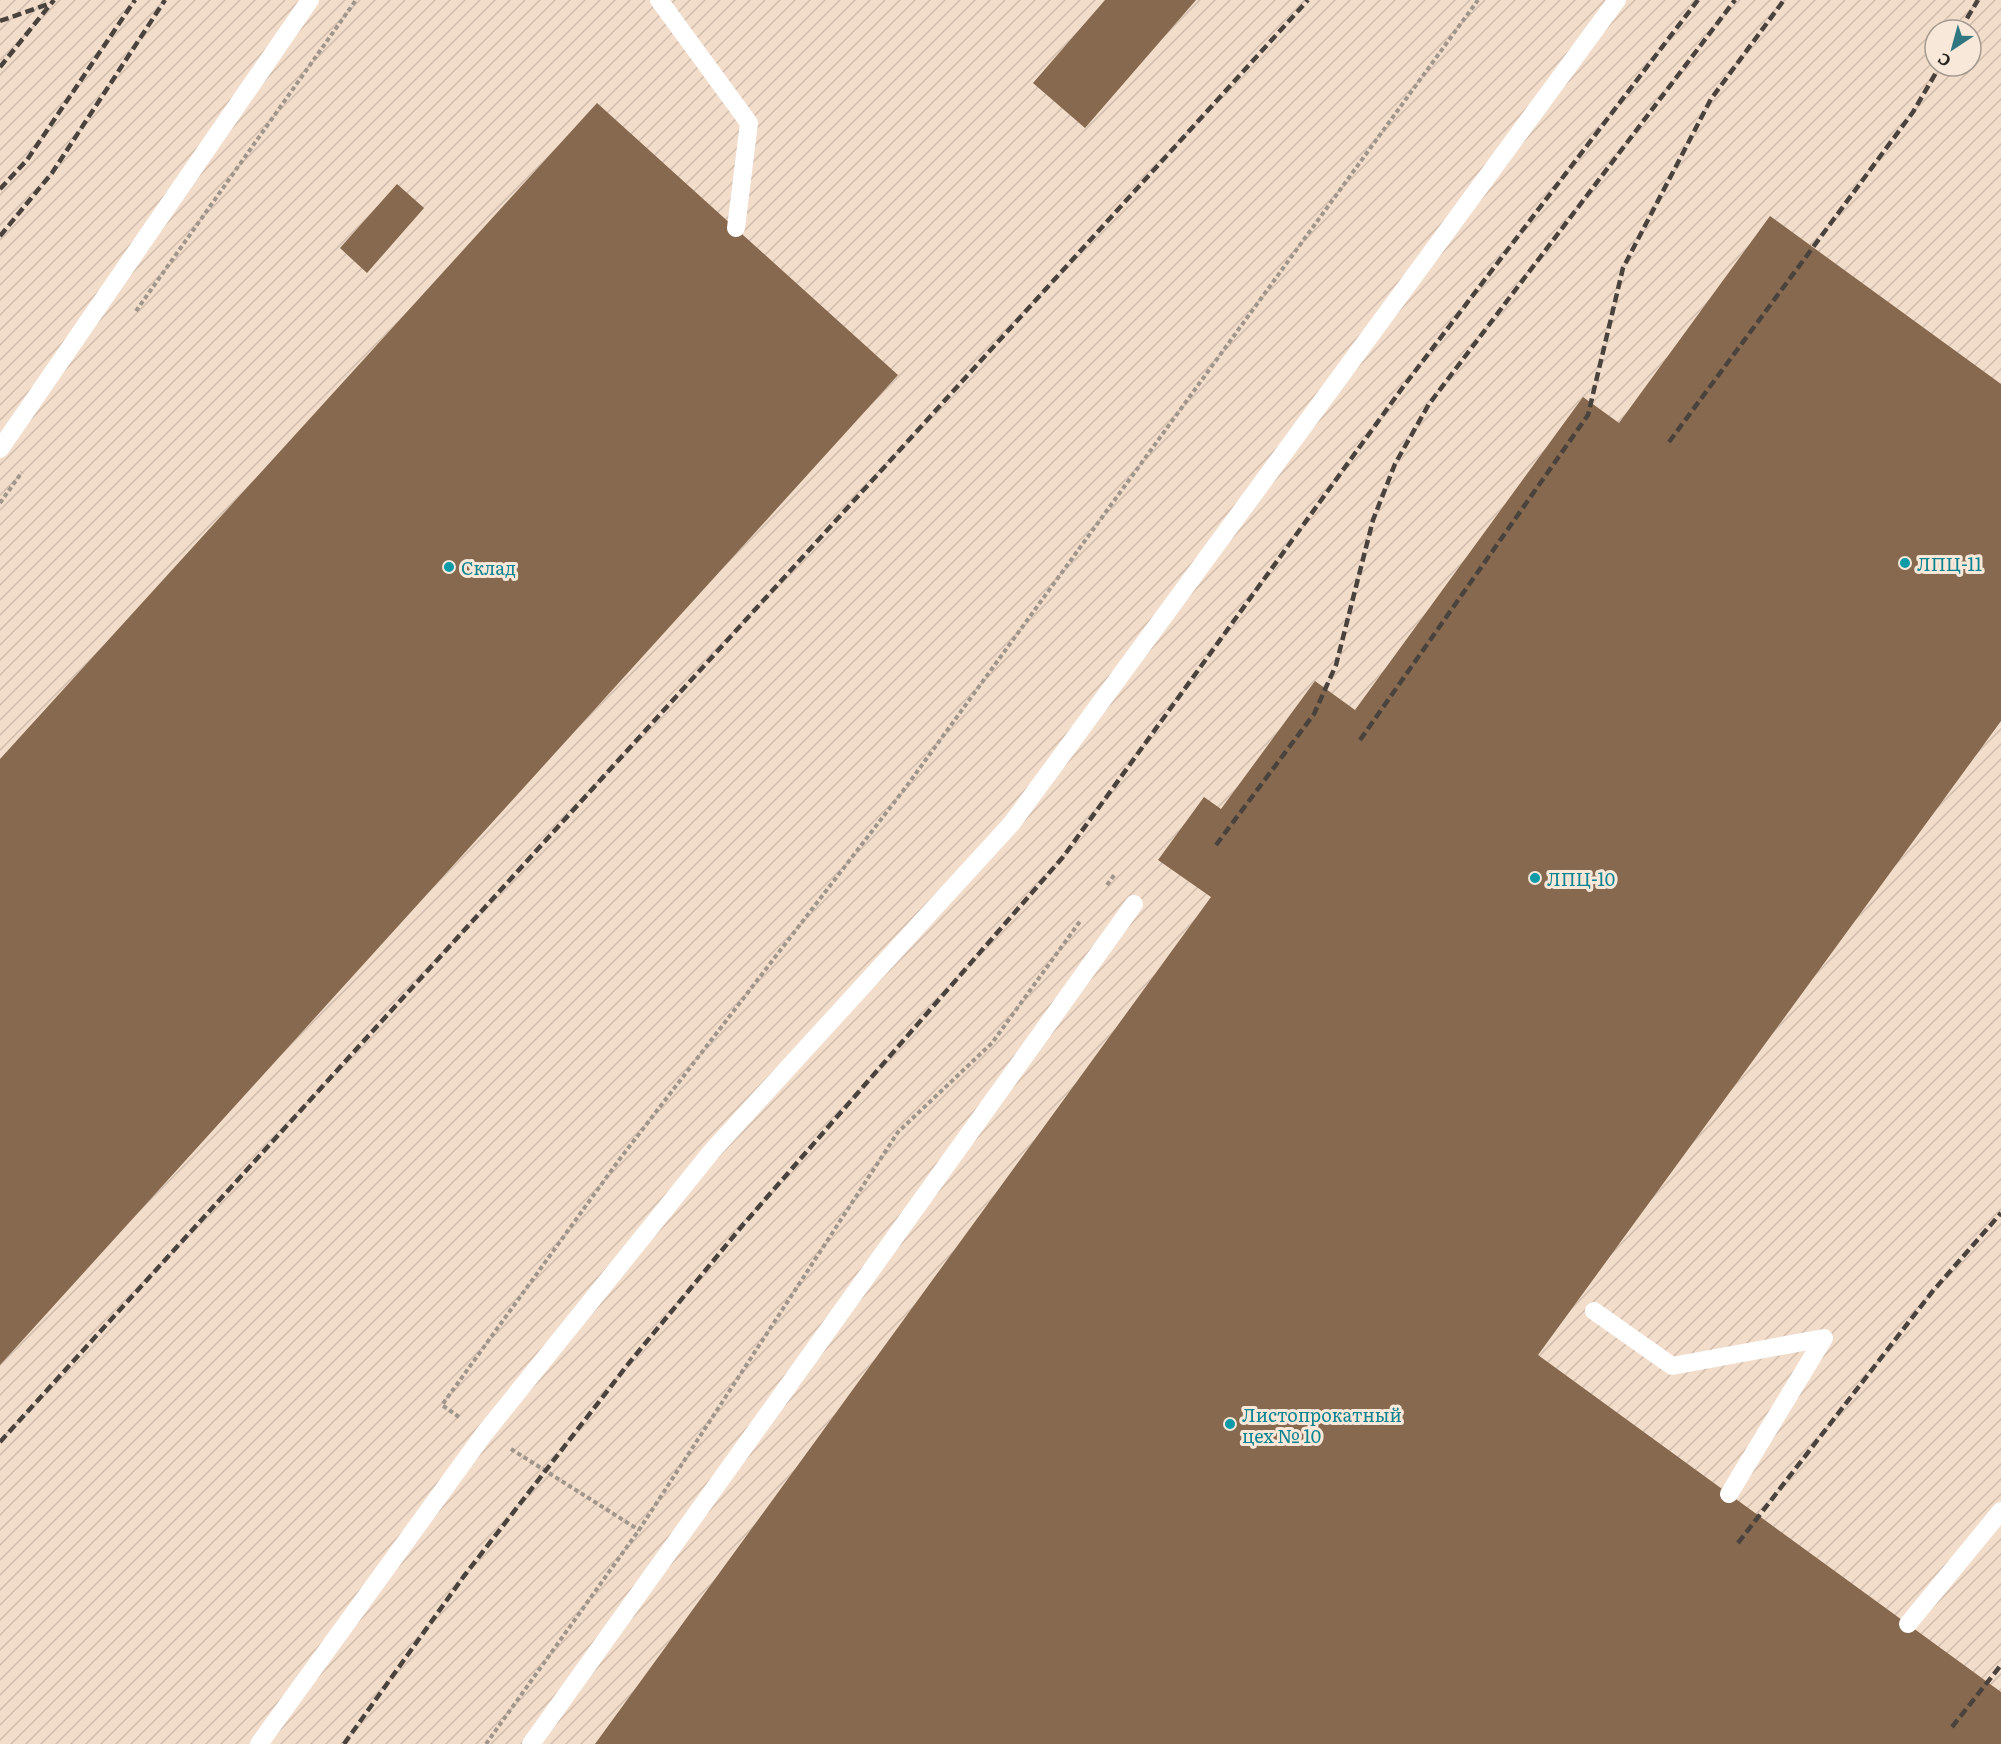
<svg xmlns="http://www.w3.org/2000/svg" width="2001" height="1744" viewBox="0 0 2001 1744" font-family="Literata,serif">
  <defs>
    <pattern id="industrial-furrows" width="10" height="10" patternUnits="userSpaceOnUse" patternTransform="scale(1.5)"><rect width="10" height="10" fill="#f2dcca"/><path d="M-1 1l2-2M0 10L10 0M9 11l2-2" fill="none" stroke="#d0bdad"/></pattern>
  </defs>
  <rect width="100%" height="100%" fill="#f7e8da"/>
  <path fill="url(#industrial-furrows)" fill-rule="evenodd" d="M0,0H2001V1744H0ZM1935,30H1971V66H1935Z"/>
  <g fill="#86694e">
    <polygon points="1105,0 1196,0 1085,128 1033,83"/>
    <polygon points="597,103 898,375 0,1365 0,759"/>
    <polygon points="397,184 424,208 367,273 340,248"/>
    <polygon points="1770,216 2001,384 2001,721 1538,1355 2001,1692 2001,1744 595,1744 1211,897 1158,860 1204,797 1221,809 1315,681 1355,710 1583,397 1619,423"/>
  </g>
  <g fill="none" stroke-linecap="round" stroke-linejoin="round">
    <g stroke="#a1968c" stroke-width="4" stroke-dasharray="4.5 3" stroke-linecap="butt">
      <polyline points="136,311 356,0"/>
      <polyline points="0,503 22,472"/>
      <polyline points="1107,885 1115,874"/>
      <polyline points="459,1417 442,1405 619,1160 906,787 1478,0"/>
      <polyline points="511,1449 639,1530"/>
      <polyline points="486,1744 639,1530 898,1132 992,1043 1081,920"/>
    </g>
    <g stroke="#fff" stroke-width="18">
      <polyline points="659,0 749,123 736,228"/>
      <polyline points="0,449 310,0"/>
      <polyline points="1594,1311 1672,1366 1824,1338 1729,1494"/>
      <polyline points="1908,1624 2001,1511"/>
      <polyline points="259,1744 484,1434 712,1151 1012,823 1617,0"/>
      <polyline points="531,1744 1134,904"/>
    </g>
    <g stroke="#4a433d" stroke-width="4.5" stroke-dasharray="9 4.5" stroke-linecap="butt">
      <polyline points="0,21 51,3"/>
      <polyline points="1960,30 1978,0"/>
      <polyline points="0,67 54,0"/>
      <polyline points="0,189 27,160 135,0"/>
      <polyline points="0,236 52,173 165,0"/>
      <polyline points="1669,442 1913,112 1940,66"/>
      <polyline points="1360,740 1588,415 1623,268 1711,99 1784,0"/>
      <polyline points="1216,845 1314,714 1336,665 1373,520 1395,464 1429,404 1735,0"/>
      <polyline points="0,1442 1308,0"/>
      <polyline points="1738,1543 1932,1292 2001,1213"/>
      <polyline points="1952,1727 2001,1665"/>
      <polyline points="344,1744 464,1576 629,1363 742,1226 1063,857 1403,387 1698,0"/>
    </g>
  </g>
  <g fill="#0f9aa8" stroke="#f7e8da" stroke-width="2">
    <circle cx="1905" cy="563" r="6"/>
    <circle cx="449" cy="567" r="6"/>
    <circle cx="1535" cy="878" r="6"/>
    <circle cx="1230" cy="1424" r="6"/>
  </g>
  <g text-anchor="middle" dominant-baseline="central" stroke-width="6" stroke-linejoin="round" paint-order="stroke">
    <g font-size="18" fill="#0d838f" stroke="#f7e8da" text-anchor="start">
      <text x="1917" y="563">ЛПЦ-11</text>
      <text x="461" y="567">Склад</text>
      <text x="1547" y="878">ЛПЦ-10</text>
      <text x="1242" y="1414">Листопрокатный<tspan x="1242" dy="21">цех № 10</tspan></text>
    </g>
  </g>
  <g transform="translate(1953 48) rotate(216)"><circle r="28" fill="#f7e8da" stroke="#a59a90" stroke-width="1.5"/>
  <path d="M0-4.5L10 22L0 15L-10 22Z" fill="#307782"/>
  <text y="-9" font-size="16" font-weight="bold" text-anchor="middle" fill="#2b2621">С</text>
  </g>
</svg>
